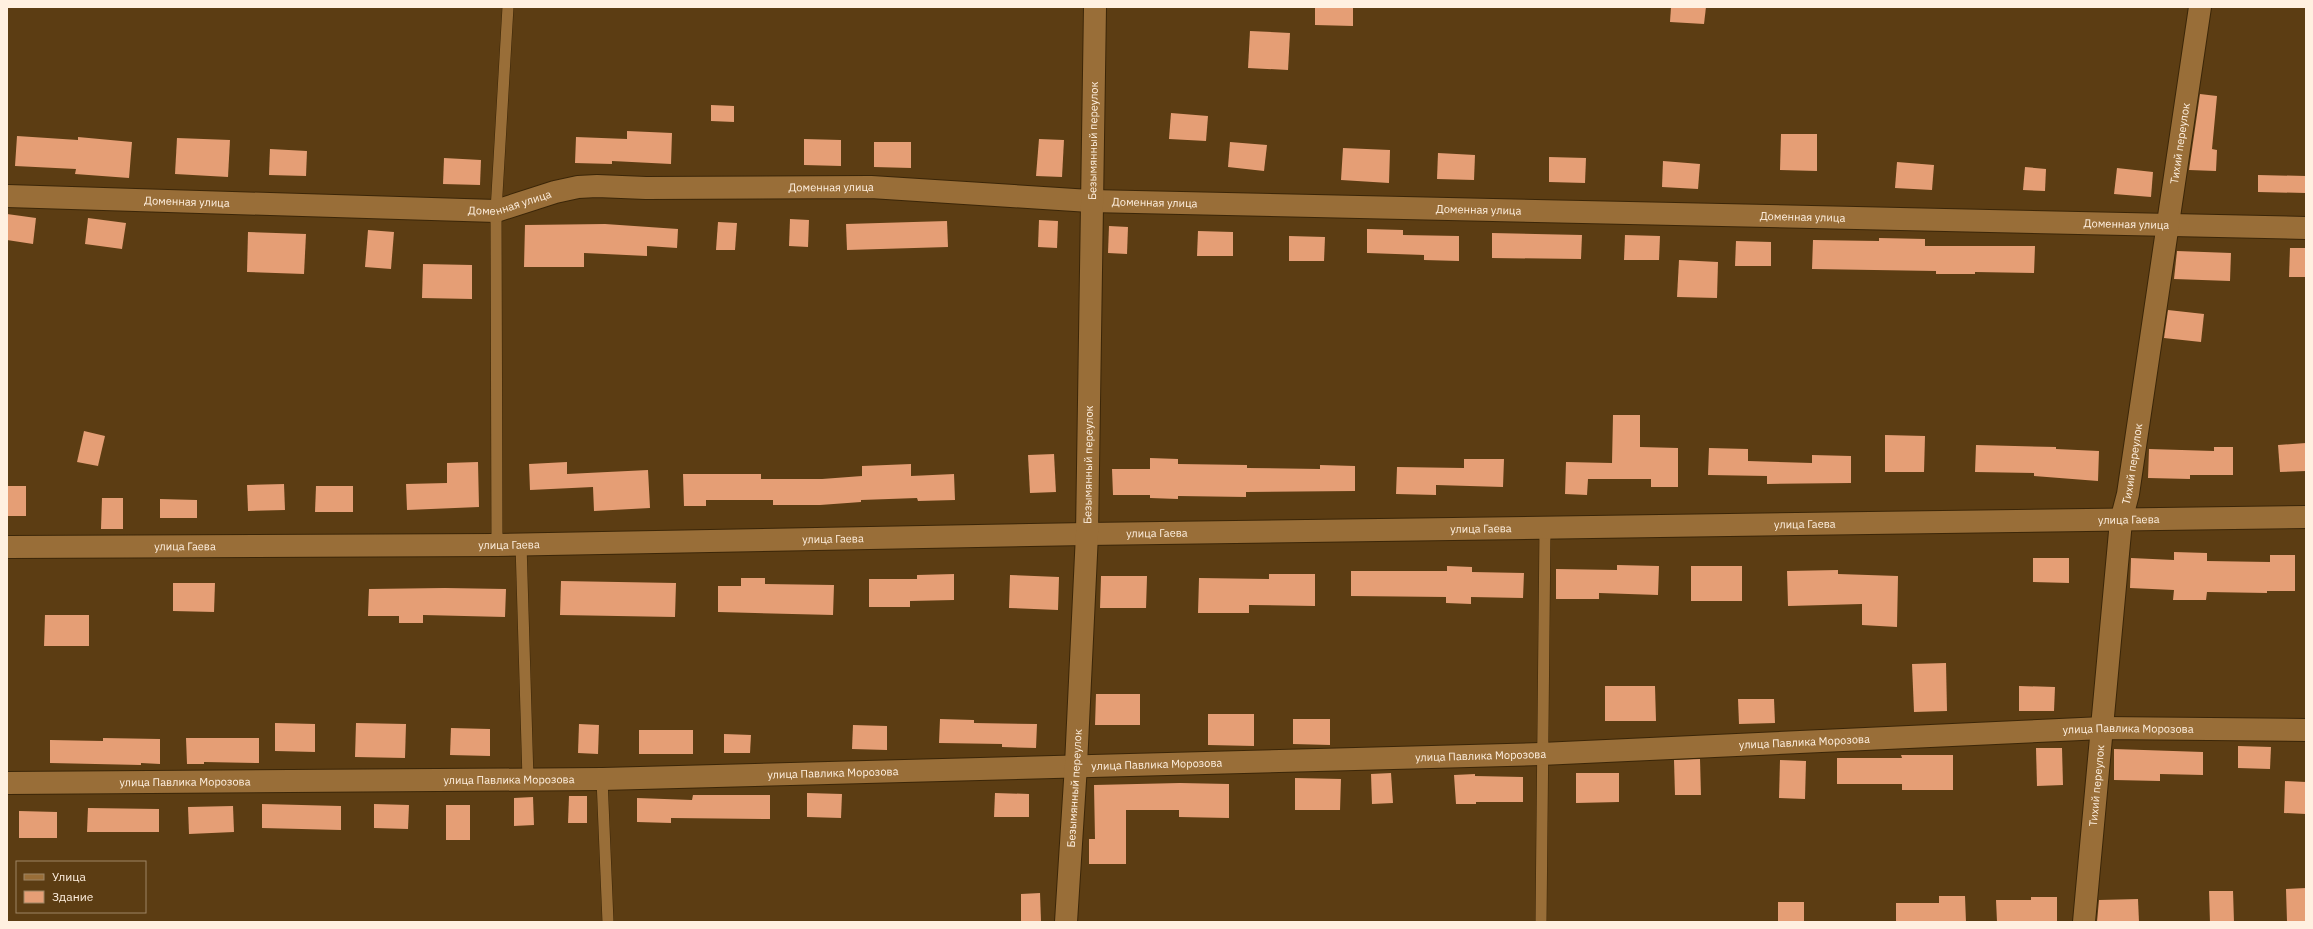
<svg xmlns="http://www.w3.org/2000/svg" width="2313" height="929" viewBox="0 0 2313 929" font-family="'IBM Plex Sans',sans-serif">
  <rect width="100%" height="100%" fill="#5c3d13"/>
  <g fill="#e59e75">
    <polygon points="1315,7 1353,7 1353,26 1315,25"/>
    <polygon points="1671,7 1706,7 1704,24 1670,22"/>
    <polygon points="1250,31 1290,33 1288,70 1248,68"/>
    <polygon points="2200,94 2217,96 2212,149 2217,150 2216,171 2189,170"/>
    <polygon points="711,105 734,106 734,122 711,121"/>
    <polygon points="1171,113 1208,116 1206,141 1169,139"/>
    <polygon points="627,131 672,133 671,164 612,161 612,164 575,163 576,137 627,139"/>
    <polygon points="1781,134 1817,134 1817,171 1780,170"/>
    <polygon points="17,136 78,140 78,137 132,142 129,178 75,174 76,169 15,166"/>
    <polygon points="177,138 230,140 228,177 175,174"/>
    <polygon points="804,139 841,140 841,166 804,165"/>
    <polygon points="1039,139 1064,140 1062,177 1036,176"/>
    <polygon points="874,142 911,142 911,168 874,167"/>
    <polygon points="1230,142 1267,145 1264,171 1228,167"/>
    <polygon points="1343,148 1390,150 1389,183 1341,180"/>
    <polygon points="270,149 307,151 306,176 269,175"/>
    <polygon points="1438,153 1475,155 1474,180 1437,179"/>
    <polygon points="1549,157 1586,158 1585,183 1549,182"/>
    <polygon points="444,158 481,160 480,185 443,184"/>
    <polygon points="1663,161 1700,164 1698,189 1662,187"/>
    <polygon points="1897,162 1934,165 1932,190 1895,188"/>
    <polygon points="2025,167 2046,169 2045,191 2023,190"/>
    <polygon points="2117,168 2153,172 2151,197 2114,194"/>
    <polygon points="2258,175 2306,176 2306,193 2258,192"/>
    <polygon points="7,214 36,218 33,244 7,240"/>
    <polygon points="88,218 126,223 122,249 85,244"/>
    <polygon points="790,219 809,220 808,247 789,246"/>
    <polygon points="1039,220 1058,221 1057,248 1038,247"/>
    <polygon points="947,221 948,247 847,250 846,224"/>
    <polygon points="718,222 737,223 735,250 716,250"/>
    <polygon points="605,224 678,229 677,248 647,246 647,256 584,253 584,267 524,267 525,225"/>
    <polygon points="1109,226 1128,227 1127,254 1108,253"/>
    <polygon points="1367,229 1403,230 1403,235 1459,236 1459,261 1424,260 1424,255 1367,253"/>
    <polygon points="368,230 394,232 391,269 365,267"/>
    <polygon points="1198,231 1233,232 1233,256 1197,256"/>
    <polygon points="248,232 306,234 304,274 247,272"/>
    <polygon points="1492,233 1582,235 1581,259 1492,258"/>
    <polygon points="1625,235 1660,236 1659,260 1624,260"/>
    <polygon points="1289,236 1325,237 1324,261 1289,261"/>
    <polygon points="1879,238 1925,239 1925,246 2035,246 2034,273 1975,272 1975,274 1936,274 1936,271 1812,269 1813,240 1879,241"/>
    <polygon points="1736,241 1771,242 1771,266 1735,266"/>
    <polygon points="2290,248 2306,248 2306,277 2289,277"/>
    <polygon points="2177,251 2231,253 2230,281 2174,279"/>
    <polygon points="1679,260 1718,262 1717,298 1677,297"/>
    <polygon points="423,264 472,265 472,299 422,298"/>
    <polygon points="2168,310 2204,314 2201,342 2164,338"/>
    <polygon points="1613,415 1640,415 1640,447 1678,448 1678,487 1651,487 1651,479 1588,479 1587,495 1565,494 1566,462 1612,463"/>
    <polygon points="84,431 105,436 98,466 77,462"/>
    <polygon points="1885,435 1925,436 1924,472 1885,472"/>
    <polygon points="2306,443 2306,471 2280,472 2278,445"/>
    <polygon points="1976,445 2056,447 2056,449 2099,451 2098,481 2034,476 2034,473 1975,472"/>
    <polygon points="2214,447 2233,447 2233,475 2190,475 2190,479 2148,478 2149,449 2214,451"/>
    <polygon points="1709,448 1748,449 1748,461 1812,463 1812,455 1851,456 1851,483 1767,484 1767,476 1708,475"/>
    <polygon points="1054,454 1056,492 1030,493 1028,455"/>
    <polygon points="1150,458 1178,459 1178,464 1247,465 1247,468 1320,469 1320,465 1355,466 1355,491 1246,492 1246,497 1178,496 1178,499 1150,498 1150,495 1113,495 1112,469 1150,469"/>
    <polygon points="1464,459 1504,459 1503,487 1436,485 1436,495 1396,494 1397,467 1464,468"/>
    <polygon points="478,462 479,507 407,510 406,484 447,483 447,463"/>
    <polygon points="567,462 567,474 648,470 650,508 594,511 593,487 530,490 529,464"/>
    <polygon points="911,464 911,476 954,474 955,500 918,501 917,498 861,500 861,502 820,505 773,505 773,500 706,500 706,506 684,506 683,474 761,474 761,479 822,479 862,476 862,466"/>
    <polygon points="284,484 285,510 248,511 247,485"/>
    <rect x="7" y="486" width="19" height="30"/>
    <polygon points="316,486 353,486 353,512 315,512"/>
    <polygon points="102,498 123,498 123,529 101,529"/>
    <polygon points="160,499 197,500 197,518 160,518"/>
    <polygon points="2174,552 2207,553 2207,561 2270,562 2270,555 2295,555 2295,591 2267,591 2267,593 2207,592 2206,600 2173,600 2174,590 2130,588 2131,558 2174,560"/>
    <polygon points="2033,558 2069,558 2069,583 2033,582"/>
    <polygon points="1617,565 1659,566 1658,595 1599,593 1599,599 1556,599 1556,569 1617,570"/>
    <polygon points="1447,566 1472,567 1472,572 1524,573 1523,598 1471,597 1471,604 1446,603 1446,597 1351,596 1351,571 1447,571"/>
    <rect x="1691" y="566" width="51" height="35"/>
    <polygon points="1838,570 1838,574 1898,576 1897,627 1862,625 1862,604 1788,606 1787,571"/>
    <polygon points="954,574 954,600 910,601 910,607 869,607 869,579 917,579 917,575"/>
    <polygon points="1269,574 1315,574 1315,606 1249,605 1249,613 1198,613 1199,578 1269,579"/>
    <polygon points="1010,575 1059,577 1058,610 1009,608"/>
    <polygon points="1101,576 1147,576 1146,608 1100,608"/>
    <polygon points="741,578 765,578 765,584 834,585 833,615 718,612 718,586 741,586"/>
    <polygon points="561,581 676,583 675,617 560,615"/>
    <polygon points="173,583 215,583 214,612 173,611"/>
    <polygon points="445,588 506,589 505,617 423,615 423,623 399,623 399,616 368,616 369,589"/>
    <polygon points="45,615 89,615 89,646 44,646"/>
    <polygon points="1946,663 1947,711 1914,712 1912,664"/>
    <polygon points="1605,686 1655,686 1656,721 1605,721"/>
    <polygon points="2019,686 2055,687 2054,711 2019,711"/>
    <polygon points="1096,694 1140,694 1140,725 1095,725"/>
    <polygon points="1738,699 1774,699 1775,723 1739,724"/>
    <polygon points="1208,714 1254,714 1254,746 1208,745"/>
    <polygon points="940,719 974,720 974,723 1037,724 1036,748 1002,747 1002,744 939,743"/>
    <polygon points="1293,719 1330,719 1330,745 1293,744"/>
    <polygon points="275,723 315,724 315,752 275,751"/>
    <polygon points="356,723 406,724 405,758 355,757"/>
    <polygon points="579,724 599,725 598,754 578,753"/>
    <polygon points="853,725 887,726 887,750 852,749"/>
    <polygon points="451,728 490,729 490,756 450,755"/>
    <rect x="639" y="730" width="54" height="24"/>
    <polygon points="724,734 751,735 750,753 724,753"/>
    <polygon points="103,738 160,739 160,764 141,763 141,765 50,763 50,740 103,741"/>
    <polygon points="186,738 259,738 259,763 204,762 204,764 187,764"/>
    <polygon points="2238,746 2271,747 2270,769 2238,768"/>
    <polygon points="2036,748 2062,748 2063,785 2037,786"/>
    <polygon points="2114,749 2203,752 2203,775 2160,774 2160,781 2114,780"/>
    <polygon points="1901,755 1953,755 1953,790 1902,790 1902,784 1837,784 1837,758 1902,758"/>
    <polygon points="1700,759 1701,795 1675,795 1674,760"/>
    <polygon points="1780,760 1806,761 1805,799 1779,798"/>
    <polygon points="1391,773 1393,803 1372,804 1371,774"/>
    <polygon points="1576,773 1619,773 1619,802 1576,803"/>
    <polygon points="1475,774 1475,776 1523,777 1523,802 1476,802 1476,804 1456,804 1454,775"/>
    <polygon points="1295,778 1341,779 1340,810 1295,810"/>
    <polygon points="2285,781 2306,782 2306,814 2284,813"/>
    <polygon points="1180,783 1229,784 1229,818 1179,817 1179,810 1126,810 1126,864 1089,864 1089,839 1095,839 1094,785"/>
    <polygon points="807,793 842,794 841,818 807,817"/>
    <polygon points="995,793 1029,794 1029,817 994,817"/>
    <polygon points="693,795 770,795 770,819 671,818 671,823 637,822 637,798 692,800"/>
    <polygon points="569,796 587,796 587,823 568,823"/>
    <polygon points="533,797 534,825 514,826 514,798"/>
    <polygon points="262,804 341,806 341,830 262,828"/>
    <polygon points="374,804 409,805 408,829 374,828"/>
    <rect x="446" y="805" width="24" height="35"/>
    <polygon points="233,806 234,832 189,834 188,807"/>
    <polygon points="88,808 159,809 159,832 87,832"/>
    <polygon points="19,811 57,812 57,838 19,838"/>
    <polygon points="2306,888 2306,922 2287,922 2286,889"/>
    <polygon points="2209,891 2233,891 2234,922 2210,922"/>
    <polygon points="1040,893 1041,921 1021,922 1021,894"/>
    <polygon points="1939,896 1965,896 1966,922 1896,922 1896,903 1939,903"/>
    <polygon points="2031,897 2057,897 2057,922 1997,922 1996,900 2031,900"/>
    <polygon points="2138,899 2139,922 2097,922 2099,900"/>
    <rect x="1778" y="902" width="26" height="20"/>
  </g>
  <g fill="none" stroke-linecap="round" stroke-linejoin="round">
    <defs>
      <g id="lane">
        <polyline points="521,544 528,779"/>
        <polyline points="497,545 496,211 508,7"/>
        <polyline points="602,779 608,922"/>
        <polyline points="1541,922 1545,529"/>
      </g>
      <g id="street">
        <path id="s1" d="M7,196L496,211L555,192L578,187L597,186L646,188L871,187L1090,201L2306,228"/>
        <path id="s2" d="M7,547L497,545L1087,534L2306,517"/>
        <path id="s3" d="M7,783L602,779L1541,754L2103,728L2306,730"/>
        <path id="s4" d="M1066,922L1076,765L1087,534L1095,7"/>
        <path id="s5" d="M2084,922L2121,521L2128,494L2200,7"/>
      </g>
    </defs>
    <use href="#lane" stroke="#3b2608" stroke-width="12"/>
    <use href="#street" stroke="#3b2608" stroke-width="24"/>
    <use href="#lane" stroke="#996e38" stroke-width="11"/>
    <use href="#street" stroke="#996e38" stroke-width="22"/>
  </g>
  <g text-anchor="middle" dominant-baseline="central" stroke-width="4" stroke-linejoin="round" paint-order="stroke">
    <g font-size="11" fill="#fff0e0" stroke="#5c3d13">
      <text stroke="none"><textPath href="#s4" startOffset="782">Безымянный переулок</textPath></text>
      <text stroke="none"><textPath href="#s5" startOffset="785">Тихий переулок</textPath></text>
      <text stroke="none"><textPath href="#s1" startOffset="828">Доменная улица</textPath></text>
      <text stroke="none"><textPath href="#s1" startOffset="180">Доменная улица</textPath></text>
      <text stroke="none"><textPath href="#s1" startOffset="504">Доменная улица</textPath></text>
      <text stroke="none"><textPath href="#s1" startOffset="1152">Доменная улица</textPath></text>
      <text stroke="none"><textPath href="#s1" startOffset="1476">Доменная улица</textPath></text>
      <text stroke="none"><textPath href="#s1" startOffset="1800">Доменная улица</textPath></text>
      <text stroke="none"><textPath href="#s1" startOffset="2124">Доменная улица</textPath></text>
      <text stroke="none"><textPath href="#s5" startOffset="461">Тихий переулок</textPath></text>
      <text stroke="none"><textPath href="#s4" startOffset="458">Безымянный переулок</textPath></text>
      <text stroke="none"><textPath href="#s2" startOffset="2122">улица Гаева</textPath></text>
      <text stroke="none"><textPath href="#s2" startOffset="1798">улица Гаева</textPath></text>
      <text stroke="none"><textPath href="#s2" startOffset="1474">улица Гаева</textPath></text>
      <text stroke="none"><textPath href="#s2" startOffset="1150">улица Гаева</textPath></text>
      <text stroke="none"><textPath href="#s2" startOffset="826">улица Гаева</textPath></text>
      <text stroke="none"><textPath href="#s2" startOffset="502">улица Гаева</textPath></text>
      <text stroke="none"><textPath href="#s2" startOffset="178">улица Гаева</textPath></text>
      <text stroke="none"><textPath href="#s3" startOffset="2122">улица Павлика Морозова</textPath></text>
      <text stroke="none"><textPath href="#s3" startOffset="1798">улица Павлика Морозова</textPath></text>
      <text stroke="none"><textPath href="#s3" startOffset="1474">улица Павлика Морозова</textPath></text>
      <text stroke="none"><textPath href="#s3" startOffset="1150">улица Павлика Морозова</textPath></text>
      <text stroke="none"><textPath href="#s3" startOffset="826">улица Павлика Морозова</textPath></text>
      <text stroke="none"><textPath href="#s3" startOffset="502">улица Павлика Морозова</textPath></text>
      <text stroke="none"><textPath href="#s3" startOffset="178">улица Павлика Морозова</textPath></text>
      <text stroke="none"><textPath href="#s5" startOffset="137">Тихий переулок</textPath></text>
      <text stroke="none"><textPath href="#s4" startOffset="134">Безымянный переулок</textPath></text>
    </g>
  </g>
  <rect width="2313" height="929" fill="none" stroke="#fff0e0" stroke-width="16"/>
  <rect x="16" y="861" width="130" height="52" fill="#5c3d13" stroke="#9d8565"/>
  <rect x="24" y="874" width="20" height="6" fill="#996e38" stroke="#9d8565"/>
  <text x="52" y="881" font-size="12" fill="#fff0e0">Улица</text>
  <rect x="24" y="891" width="20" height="12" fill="#e59e75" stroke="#9d8565"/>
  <text x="52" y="901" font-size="12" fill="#fff0e0">Здание</text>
</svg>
